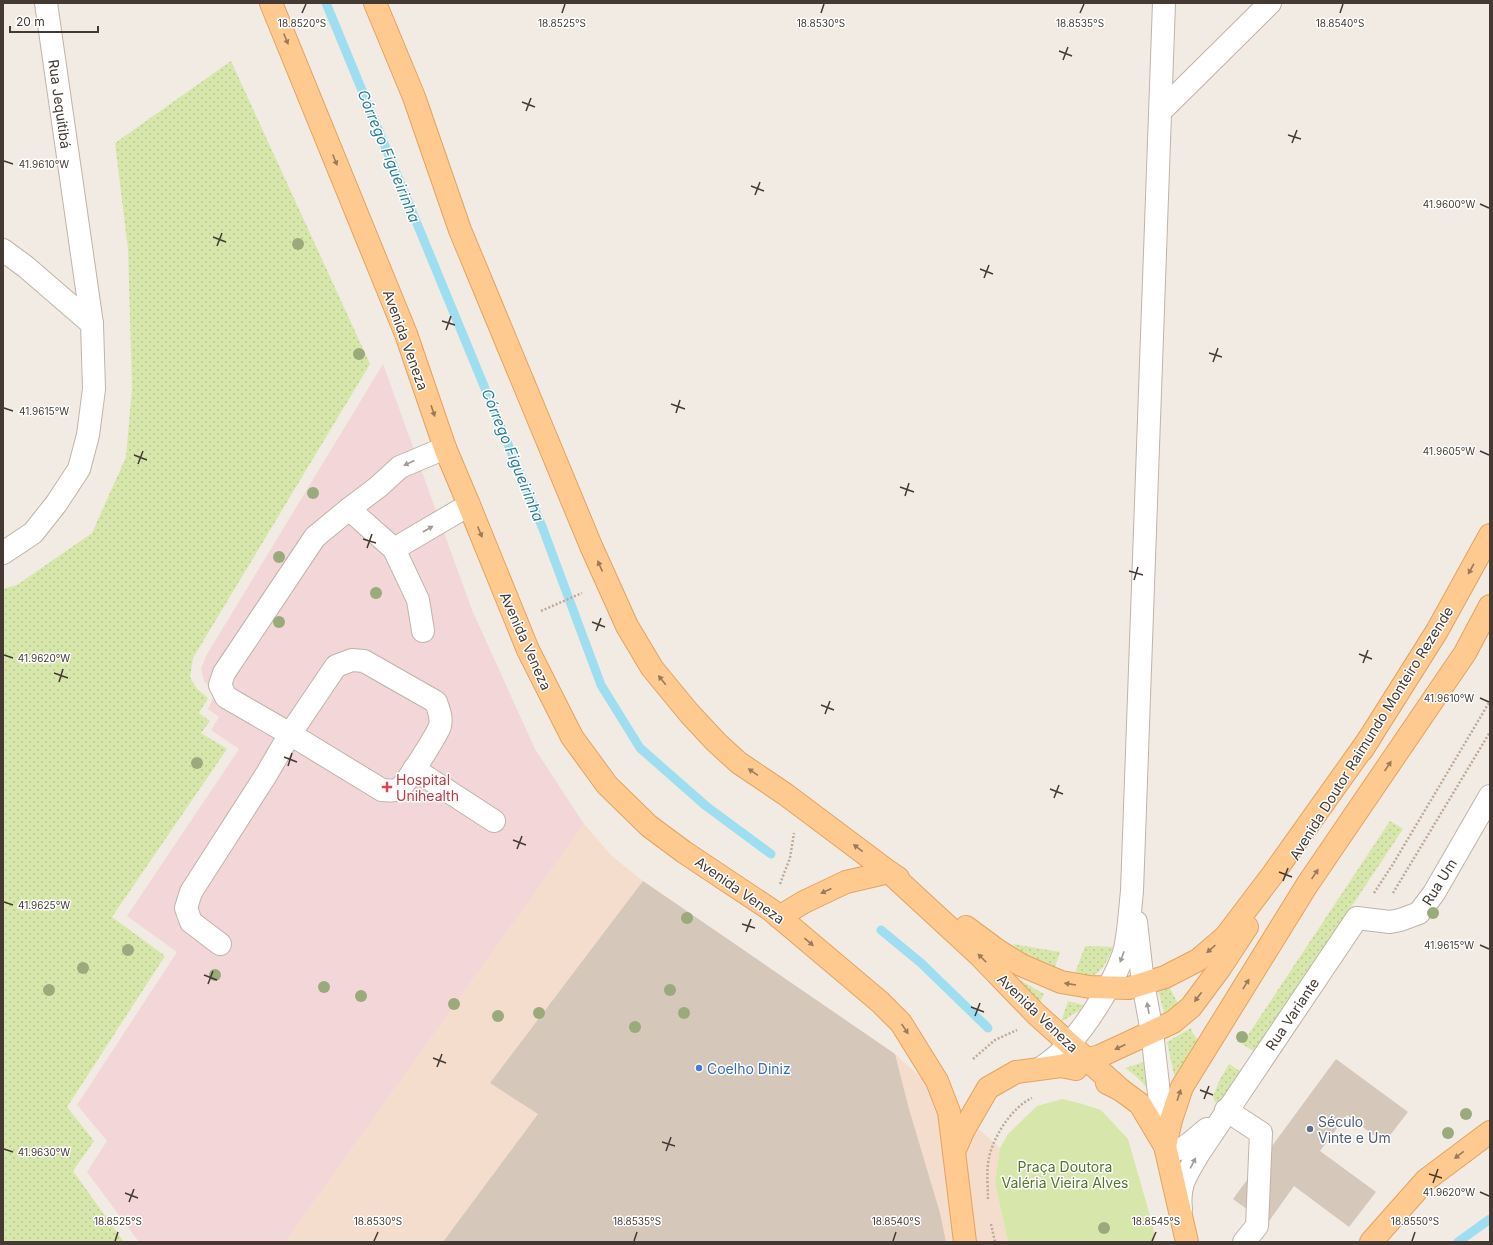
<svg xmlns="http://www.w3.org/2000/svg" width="1493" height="1245" viewBox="0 0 1493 1245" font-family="Inter,sans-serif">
  <defs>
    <pattern id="grass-dots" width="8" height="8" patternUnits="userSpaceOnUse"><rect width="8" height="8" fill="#d7e7ab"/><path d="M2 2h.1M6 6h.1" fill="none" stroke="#bac794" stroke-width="1.8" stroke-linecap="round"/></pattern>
  </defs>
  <rect width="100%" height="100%" fill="#f2ebe3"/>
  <polygon fill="#f5ddcd" points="584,824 612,856 643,881 895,1054 1000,1148 995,1183 1008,1242 285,1242"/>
  <polygon fill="#f3d6d7" points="383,364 472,610 535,749 584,824 285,1242 139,1242 87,1172 107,1141 77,1105 177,952 127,916 239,749 211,730 219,717 208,709 215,694 204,681 201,669 206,656"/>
  <g fill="url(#grass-dots)">
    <polygon points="231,61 370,364 193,658 190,677 197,689 208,698 199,713 210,721 201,733 227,749 112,917 165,956 67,1107 94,1141 73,1171 124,1242 3,1242 3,589 17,585 92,533 126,457 132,388 128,249 115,143"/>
    <polygon points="1390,821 1403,829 1255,1052 1242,1044"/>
    <polygon points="1013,944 1060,952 1053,973 1018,951"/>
    <path d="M1085,946L1113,947C1109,958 1102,973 1090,977C1086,979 1079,977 1074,976Z"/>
    <polygon points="1020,980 1044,994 1040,1002"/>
    <polygon points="1169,986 1178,1004 1174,1011 1165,1016 1158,990"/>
    <polygon points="1068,1001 1087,1006 1061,1022"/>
    <polygon points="1191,1028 1193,1034 1202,1044 1176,1084 1167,1042"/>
    <path d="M1147,1061L1152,1096C1144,1083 1137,1076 1125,1068Z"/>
    <polygon points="1229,1064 1243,1073 1220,1103 1215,1102 1213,1097 1219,1081"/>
  </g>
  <polygon fill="#d7e7ab" points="1062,1099 1079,1103 1101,1110 1128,1139 1153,1226 1155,1242 1008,1242 995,1183 1000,1148 1008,1134 1037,1106"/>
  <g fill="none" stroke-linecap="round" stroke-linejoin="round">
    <g stroke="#9ddef0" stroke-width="9">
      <polyline points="326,3 543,529 601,685 640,748 706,806 771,854"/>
      <polyline points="881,930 921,963 988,1028"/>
      <polyline points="1458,1242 1490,1219"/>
    </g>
  </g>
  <g fill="#d6c7bb">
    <polygon points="643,881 895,1054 909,1109 940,1213 946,1242 443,1242 538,1114 490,1083"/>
    <polygon points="1336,1059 1408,1112 1384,1143 1347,1115 1320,1151 1376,1192 1349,1227 1294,1186 1267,1224 1233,1199"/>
  </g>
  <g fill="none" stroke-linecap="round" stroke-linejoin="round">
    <defs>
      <g id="minor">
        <polyline points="1161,111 1270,3"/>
        <polyline points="3,250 26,267 92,324"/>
        <polyline points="349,509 394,549 418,600 423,631"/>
        <polyline points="394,549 469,505"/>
        <polyline points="3,553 33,533 56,504 79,469 88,435 94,389 92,324 46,3"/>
        <path d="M352,660L364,661L436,702C439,711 442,717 440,726C438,733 406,784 400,788C395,792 387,790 382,790L290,734L336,666Z"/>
        <polyline points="414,769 494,821"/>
        <path d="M1136,922L1143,983L1152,1032L1165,1146C1168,1148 1171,1150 1174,1150C1184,1151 1199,1135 1207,1129"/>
        <polyline points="220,944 191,922 186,908 191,892 266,775 290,734 226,697 220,685 224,673 315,537 349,509 378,487 400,467 445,448"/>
        <path d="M1041,1068C1051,1061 1061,1054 1069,1044C1089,1022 1117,978 1125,949C1129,930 1130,910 1132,891L1164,3"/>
        <polyline points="1226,1110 1261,1133 1257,1226 1244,1242"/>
        <path d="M1181,1209C1178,1184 1187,1174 1199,1153L1357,918L1390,922L1400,920L1419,913L1434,893L1490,796"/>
      </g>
      <g id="major">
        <polyline points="271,3 406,334 445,448 469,505 528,650 572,737 607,785 649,826 684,852 771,910 880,1002 901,1023 937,1081 949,1112 954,1152"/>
        <polyline points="375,3 414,97 460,230 591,546 627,626 652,668 689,713 716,742 739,763 785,794 889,872 980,956 1036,1014 1121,1090"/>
        <polyline points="1362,750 1437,631 1490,535"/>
        <polyline points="779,917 804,902 846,882 889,872 898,878"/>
        <polyline points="966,927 997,950 1021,965 1061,982 1090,987 1129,988 1165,977 1198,960 1226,936 1273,874 1369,739"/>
        <polyline points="1061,1066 1100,1056 1173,1022 1191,1007 1220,968 1247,927"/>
        <polyline points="1107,1083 1121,1090 1140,1104 1165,1146 1187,1242"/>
        <polyline points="1165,1146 1171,1120 1182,1087 1307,885 1465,653 1490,606"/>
        <polyline points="965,1242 954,1152 963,1131 988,1088 1016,1072 1061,1066 1076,1069"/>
        <polyline points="1371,1242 1426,1180 1490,1132"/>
      </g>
    </defs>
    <use href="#minor" stroke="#c0b3a9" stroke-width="24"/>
    <use href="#major" stroke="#e4a35e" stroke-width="24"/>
    <g stroke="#bfa997" stroke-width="2.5" stroke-dasharray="2 2" stroke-linecap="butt">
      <polyline points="541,611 582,593"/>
      <polyline points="780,884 790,858 794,833"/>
      <polyline points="1374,893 1393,864 1490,701"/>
      <polyline points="1393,893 1490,732"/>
      <polyline points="973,1059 995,1040 1017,1030"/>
      <path d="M988,1199C988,1186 986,1171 989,1158C993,1137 1012,1107 1032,1098"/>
      <polyline points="991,1224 995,1242"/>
    </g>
    <use href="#minor" stroke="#fff" stroke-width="22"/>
    <use href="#major" stroke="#ffca8f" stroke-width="22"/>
  </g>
  <g fill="#9baa7c">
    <circle cx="298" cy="244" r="6"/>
    <circle cx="359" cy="354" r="6"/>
    <circle cx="313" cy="493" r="6"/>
    <circle cx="279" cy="557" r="6"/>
    <circle cx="376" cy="593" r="6"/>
    <circle cx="279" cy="622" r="6"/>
    <circle cx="197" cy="763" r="6"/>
    <circle cx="1433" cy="913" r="6"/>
    <circle cx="687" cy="918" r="6"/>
    <circle cx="128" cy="950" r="6"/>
    <circle cx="83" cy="968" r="6"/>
    <circle cx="215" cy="975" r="6"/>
    <circle cx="324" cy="987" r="6"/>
    <circle cx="49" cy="990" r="6"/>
    <circle cx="670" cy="990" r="6"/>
    <circle cx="361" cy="996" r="6"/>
    <circle cx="454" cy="1004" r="6"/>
    <circle cx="539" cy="1013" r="6"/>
    <circle cx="684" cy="1013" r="6"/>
    <circle cx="498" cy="1016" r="6"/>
    <circle cx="635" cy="1027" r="6"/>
    <circle cx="1242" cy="1037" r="6"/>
    <circle cx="1466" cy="1114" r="6"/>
    <circle cx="1448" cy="1133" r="6"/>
    <circle cx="1104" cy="1228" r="6"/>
  </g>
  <defs><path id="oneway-solid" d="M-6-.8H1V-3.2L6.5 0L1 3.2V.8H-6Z"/></defs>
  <g fill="#987b5c">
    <use href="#oneway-solid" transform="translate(286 39) rotate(68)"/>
    <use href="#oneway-solid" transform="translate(335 160) rotate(68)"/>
    <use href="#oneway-solid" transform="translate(433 411) rotate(71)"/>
    <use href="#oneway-solid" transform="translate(480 532) rotate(68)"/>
    <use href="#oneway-solid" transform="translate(600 566) rotate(-114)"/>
    <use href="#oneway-solid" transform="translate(1471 569) rotate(119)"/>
    <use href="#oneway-solid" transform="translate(662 680) rotate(-129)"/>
    <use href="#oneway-solid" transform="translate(1388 766) rotate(-56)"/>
    <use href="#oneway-solid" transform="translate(753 772) rotate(-146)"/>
    <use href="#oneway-solid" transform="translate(858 848) rotate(-143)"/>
    <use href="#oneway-solid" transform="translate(1315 874) rotate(-56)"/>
    <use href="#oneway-solid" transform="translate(826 891) rotate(155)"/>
    <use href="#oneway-solid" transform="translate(809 942) rotate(40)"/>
    <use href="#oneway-solid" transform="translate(1211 949) rotate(138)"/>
    <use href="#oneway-solid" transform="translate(982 958) rotate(-135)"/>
    <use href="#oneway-solid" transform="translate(1070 984) rotate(-171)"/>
    <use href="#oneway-solid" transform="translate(1246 984) rotate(-58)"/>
    <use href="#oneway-solid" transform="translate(1198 997) rotate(127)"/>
    <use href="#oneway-solid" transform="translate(905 1029) rotate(56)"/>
    <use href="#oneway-solid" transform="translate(1120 1047) rotate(156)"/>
    <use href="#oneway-solid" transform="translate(1179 1095) rotate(-72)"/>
    <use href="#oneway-solid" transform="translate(1459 1155) rotate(143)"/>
  </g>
  <g fill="#a29c99">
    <use href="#oneway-solid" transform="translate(409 463) rotate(156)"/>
    <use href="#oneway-solid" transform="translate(428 529) rotate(-30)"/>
    <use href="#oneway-solid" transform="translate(1122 957) rotate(110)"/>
    <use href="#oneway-solid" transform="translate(1148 1008) rotate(-100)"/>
    <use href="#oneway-solid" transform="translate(1193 1163) rotate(-62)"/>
  </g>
  <path fill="none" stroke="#443a33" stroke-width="1.5" d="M302,13L306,4M562,13L565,4M821,13L824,4M1080,13L1084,4M1340,13L1343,4M1059,51L1072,56M1063,60L1068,47M522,102L535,107M526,111L531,98M1288,135L1301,139M1292,143L1297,130M4,161L13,164M751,186L764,191M755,195L760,182M1480,204L1489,208M213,237L226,242M217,246L222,233M980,269L993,274M984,278L989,265M442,321L455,325M446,330L451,316M1209,353L1222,357M1213,362L1218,348M671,404L685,409M4,408L13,411M676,413L680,400M1480,451L1489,455M134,455L147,460M138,464L143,451M900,487L914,492M905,496L909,483M363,539L376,543M367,548L372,534M1129,571L1143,575M1134,580L1138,567M592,622L605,627M596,631L601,618M1359,654L1372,659M4,655L13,658M1363,663L1368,650M54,673L68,678M59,682L63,669M1480,698L1489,702M821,705L834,710M825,714L830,701M284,757L297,762M288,766L292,753M1050,789L1063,794M1054,798L1059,785M513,840L526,845M517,849L522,836M1279,872L1292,877M1283,881L1288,868M4,902L13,905M742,924L755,928M746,932L751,919M1480,945L1489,949M204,975L217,980M208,984L213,971M971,1007L984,1012M975,1016L980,1003M433,1058L446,1063M437,1067L442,1054M1200,1090L1213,1095M1204,1099L1209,1086M662,1142L675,1146M4,1149L13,1152M666,1151L671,1137M1429,1174L1442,1178M1433,1183L1438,1169M1480,1192L1489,1196M125,1193L138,1198M129,1202L134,1189M115,1241L118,1232M374,1241L378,1232M634,1241L637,1232M893,1241L896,1232M1152,1241L1156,1232M1412,1241L1415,1232"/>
  <path fill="#e0444e" stroke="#fff" stroke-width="1.5" d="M385 781h4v4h4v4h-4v4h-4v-4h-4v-4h4z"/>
  <circle fill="#3f7fe0" stroke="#fff" stroke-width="1.5" cx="699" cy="1068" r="4"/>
  <circle fill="#5c6f8a" stroke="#fff" stroke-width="1.5" cx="1310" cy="1129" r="4"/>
  <g text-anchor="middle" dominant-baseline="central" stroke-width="3" stroke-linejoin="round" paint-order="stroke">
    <g font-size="14" fill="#443a33" stroke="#fff">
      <text transform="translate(60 104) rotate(82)">Rua Jequitibá</text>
      <text transform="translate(406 340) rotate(70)">Avenida Veneza</text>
      <text transform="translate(526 641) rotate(66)">Avenida Veneza</text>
      <text transform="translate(1371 733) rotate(-58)">Avenida Doutor Raimundo Monteiro Rezende</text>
      <text transform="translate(1439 882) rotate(-58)">Rua Um</text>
      <text transform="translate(740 890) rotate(35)">Avenida Veneza</text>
      <text transform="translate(1038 1013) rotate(44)">Avenida Veneza</text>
      <text transform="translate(1292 1014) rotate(-56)">Rua Variante</text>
    </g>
    <g font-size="14" fill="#be3a42" stroke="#fff" text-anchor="start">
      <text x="396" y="779">Hospital<tspan x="396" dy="16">Unihealth</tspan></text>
    </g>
    <g font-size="14" fill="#366cbe" stroke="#fff" text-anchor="start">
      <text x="707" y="1068">Coelho Diniz</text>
    </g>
    <g font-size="14" fill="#4e5e75" stroke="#fff" text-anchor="start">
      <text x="1318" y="1121">Século<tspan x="1318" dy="16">Vinte e Um</tspan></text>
    </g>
    <g font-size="14" fill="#537527" stroke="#fff">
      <text x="1065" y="1166">Praça Doutora<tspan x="1065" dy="16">Valéria Vieira Alves</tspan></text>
    </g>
    <g font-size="15" font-style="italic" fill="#287e98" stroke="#fff">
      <text transform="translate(389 156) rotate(68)">Córrego Figueirinha</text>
      <text transform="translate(513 455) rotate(68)">Córrego Figueirinha</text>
    </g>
  </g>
  <g font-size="10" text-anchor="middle" fill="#443a33" stroke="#fff" stroke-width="3" stroke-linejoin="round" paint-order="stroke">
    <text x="302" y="27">18.8520°S</text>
    <text x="821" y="27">18.8530°S</text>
    <text x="1080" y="27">18.8535°S</text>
    <text x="1340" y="27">18.8540°S</text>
    <text x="562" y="27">18.8525°S</text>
    <text x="44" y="168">41.9610°W</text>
    <text x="1449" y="208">41.9600°W</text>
    <text x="44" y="415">41.9615°W</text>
    <text x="1449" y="455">41.9605°W</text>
    <text x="44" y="662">41.9620°W</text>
    <text x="1449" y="702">41.9610°W</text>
    <text x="44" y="909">41.9625°W</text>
    <text x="1449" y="949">41.9615°W</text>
    <text x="44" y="1156">41.9630°W</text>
    <text x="1449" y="1196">41.9620°W</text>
    <text x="118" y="1225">18.8525°S</text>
    <text x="378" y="1225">18.8530°S</text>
    <text x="637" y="1225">18.8535°S</text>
    <text x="896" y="1225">18.8540°S</text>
    <text x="1156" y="1225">18.8545°S</text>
    <text x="1415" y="1225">18.8550°S</text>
  </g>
  <rect width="1493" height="1245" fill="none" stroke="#443a33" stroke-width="8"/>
  <path d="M10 26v6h88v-6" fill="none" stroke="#443a33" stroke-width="2"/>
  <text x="16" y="26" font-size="12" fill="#443a33" stroke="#ffffff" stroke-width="3" paint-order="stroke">20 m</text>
</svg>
